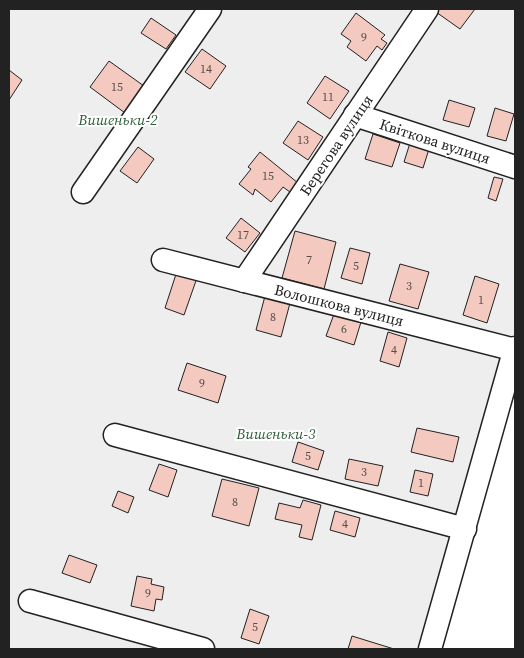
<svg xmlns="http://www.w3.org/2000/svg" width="524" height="658" viewBox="0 0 524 658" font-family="'Source Serif 4',serif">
  <rect width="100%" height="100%" fill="#fff"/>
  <polygon fill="#eee" stroke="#6f6f6f" points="9,9 515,9 515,380 440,649 9,649"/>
  <g fill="#f3c9c0" stroke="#222">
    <polygon points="439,9 475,9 460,29 436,12"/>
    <polygon points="356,13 385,35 381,39 387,43 382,50 377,46 366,61 347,47 351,41 341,34"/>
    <polygon points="151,18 176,35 166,49 141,33"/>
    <polygon points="202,49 226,66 210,89 185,72"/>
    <polygon points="109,61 144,86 125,113 90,87"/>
    <polygon points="9,70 22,80 9,100"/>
    <polygon points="325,76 349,91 330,119 307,103"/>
    <polygon points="449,100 475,108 469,127 443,120"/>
    <polygon points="495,108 514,114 506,141 487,136"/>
    <polygon points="298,121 323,137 308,160 283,143"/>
    <polygon points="373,134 400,143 392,167 365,159"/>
    <polygon points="410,143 429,149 423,168 404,162"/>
    <polygon points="138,147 154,159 137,183 120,171"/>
    <polygon points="260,152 298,183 290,192 283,187 271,202 255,189 253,195 239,184 251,169 248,167"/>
    <polygon points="494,177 503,179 496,201 488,198"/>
    <polygon points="241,218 260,233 245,252 226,238"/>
    <polygon points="295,231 336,242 324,289 282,278"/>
    <polygon points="350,248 370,253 362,284 341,278"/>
    <polygon points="400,264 429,272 418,309 389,301"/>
    <polygon points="178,268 198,275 184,315 165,308"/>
    <polygon points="475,276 499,284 487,323 463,315"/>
    <polygon points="265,296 290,303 281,337 256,330"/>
    <polygon points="334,314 361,322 354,345 326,336"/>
    <polygon points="388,332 407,338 399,367 380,361"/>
    <polygon points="187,363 226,376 218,403 178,390"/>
    <polygon points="417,428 459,437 453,462 411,452"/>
    <polygon points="298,442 324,451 318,470 292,462"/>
    <polygon points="349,459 383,466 378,486 345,479"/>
    <polygon points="159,464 177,470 168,497 149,490"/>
    <polygon points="415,470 433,474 428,496 410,492"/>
    <polygon points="222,479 259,488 249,526 212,516"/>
    <polygon points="118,491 134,497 128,513 112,506"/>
    <polygon points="303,500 321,505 312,540 299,537 302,525 275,519 279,503 300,508"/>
    <polygon points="335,511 360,518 355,537 330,530"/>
    <polygon points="69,555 97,565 90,583 62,573"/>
    <polygon points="137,576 152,579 151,584 164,587 162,600 156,599 154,611 131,606"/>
    <polygon points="250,609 269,616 259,644 241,638"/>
    <polygon points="352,636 394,649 348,649"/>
  </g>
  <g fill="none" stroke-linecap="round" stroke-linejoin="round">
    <defs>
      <g id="minor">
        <polyline points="355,115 515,167"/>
        <polyline points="83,192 210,9"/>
        <polyline points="163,260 515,350"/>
        <polyline points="244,281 427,9"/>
        <polyline points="115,435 465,529"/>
        <polyline points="30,601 203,649"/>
        <polyline points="430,649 515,348"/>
      </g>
    </defs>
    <use href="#minor" stroke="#222" stroke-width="25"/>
    <use href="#minor" stroke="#fff" stroke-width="22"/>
  </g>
  <g text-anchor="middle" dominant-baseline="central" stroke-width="4" stroke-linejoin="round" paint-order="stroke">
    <g font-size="12" fill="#564c4a">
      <text x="364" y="37">9</text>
      <text x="206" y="69">14</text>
      <text x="117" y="87">15</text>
      <text x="328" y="97">11</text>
      <text x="303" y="140">13</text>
      <text x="268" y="176">15</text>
      <text x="243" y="235">17</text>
      <text x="309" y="260">7</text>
      <text x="356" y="266">5</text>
      <text x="409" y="286">3</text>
      <text x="481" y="300">1</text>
      <text x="273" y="317">8</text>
      <text x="344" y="329">6</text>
      <text x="394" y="350">4</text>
      <text x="202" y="383">9</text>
      <text x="308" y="456">5</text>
      <text x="364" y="472">3</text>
      <text x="421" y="483">1</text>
      <text x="235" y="502">8</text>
      <text x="345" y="524">4</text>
      <text x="148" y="593">9</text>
      <text x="255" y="627">5</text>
    </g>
    <g font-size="15" font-style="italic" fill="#2f5e38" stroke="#fff">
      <text x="118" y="119">Вишеньки-2</text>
      <text x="276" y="433">Вишеньки-3</text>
    </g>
    <g font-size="15" fill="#222" stroke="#fff">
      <text transform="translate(435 141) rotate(18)">Квіткова вулиця</text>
      <text transform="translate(336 145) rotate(-56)">Берегова вулиця</text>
      <text transform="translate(339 305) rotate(14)">Волошкова вулиця</text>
    </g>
  </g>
  <rect width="524" height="658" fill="none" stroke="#222222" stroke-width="20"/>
</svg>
